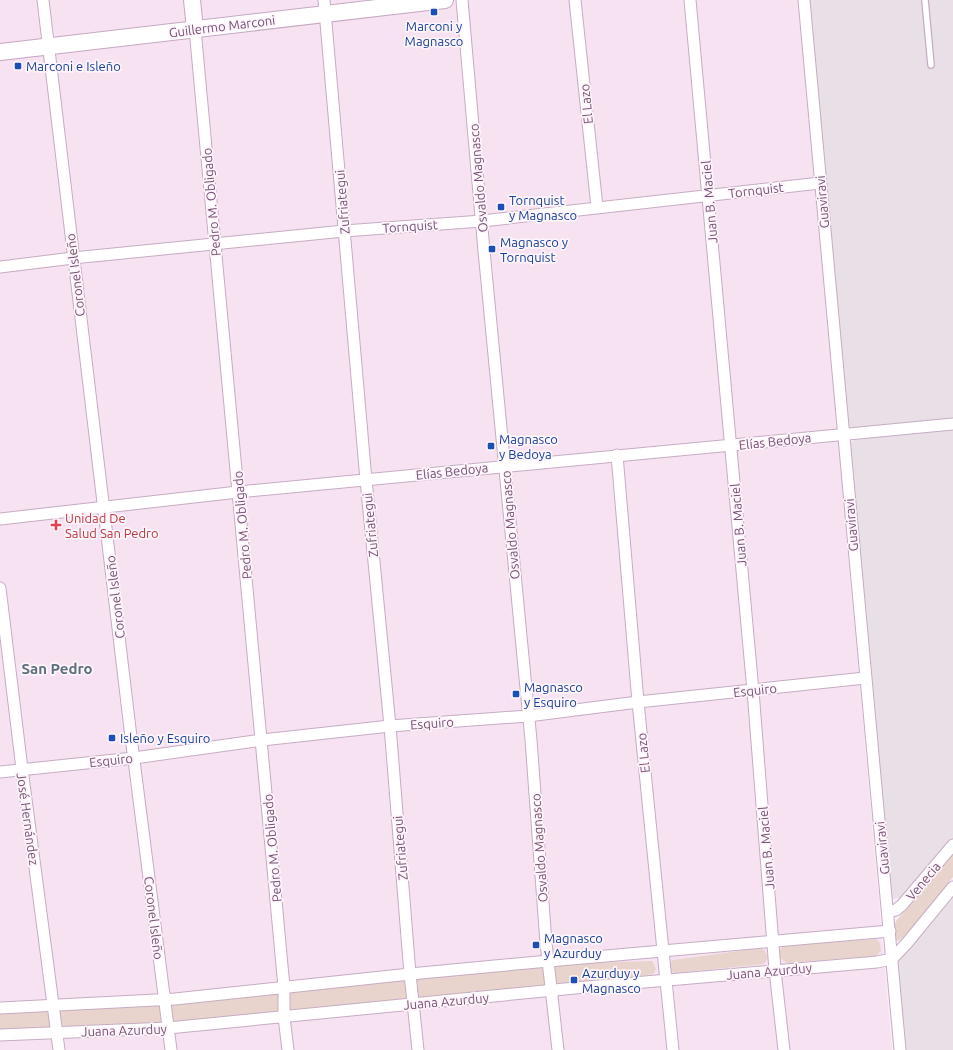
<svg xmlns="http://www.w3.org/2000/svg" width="953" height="1050" viewBox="0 0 953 1050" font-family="Ubuntu,sans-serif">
  <rect width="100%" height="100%" fill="#fbedf7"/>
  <polygon fill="#f7e2f2" points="0,0 799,0 892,1050 0,1050"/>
  <g fill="#e9dfe7">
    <polygon points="799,0 953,0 953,419 837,429"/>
    <polygon points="953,430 953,839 907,894 901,898 890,899 848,448 851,442 856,439"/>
    <polygon points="953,891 953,1050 904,1050 895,964 899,957"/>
  </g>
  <g fill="#e8d4cc">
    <polygon points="953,853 953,877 903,938 898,941 894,940 892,926"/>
    <polygon points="876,939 880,943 881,951 876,956 787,963 780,958 780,950 783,946"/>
    <polygon points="761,948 765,951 768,958 764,964 674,973 669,969 669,963 673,960"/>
    <polygon points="652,961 656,969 653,974 547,989 166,1025 0,1032 0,1010 283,992 411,980 549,964"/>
  </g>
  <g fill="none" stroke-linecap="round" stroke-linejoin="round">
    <defs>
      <polyline id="lane" points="925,0 931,65"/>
      <g id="street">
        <polyline points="43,0 131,737 171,1050"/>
        <polyline points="324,0 366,480 390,726 410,974 418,1050"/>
        <polyline points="462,0 484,251 531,740 546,943 558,1050"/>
        <polyline points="575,0 597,207"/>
        <polyline points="690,0 753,691 775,970 784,1050"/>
        <polyline points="804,0 900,1050"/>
        <polyline points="195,29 284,987 284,1017 288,1050"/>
        <polyline points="0,267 73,258 344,231 482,221 820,183"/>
        <polyline points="617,455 638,702 673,1050"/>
        <polyline points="0,519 238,492 953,424"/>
        <polyline points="0,588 22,769 59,1050"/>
        <polyline points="0,772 134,758 262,740 390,726 528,716 638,702 865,678"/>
        <polyline points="888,912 896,910 902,905 953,845"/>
        <polyline points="0,1008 175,999 410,974 549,961 890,931"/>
        <polyline points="0,1035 168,1028 575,988 877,962 892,959 907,943 953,887"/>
      </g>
      <g id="secondary">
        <polyline points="192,0 195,29"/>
        <polyline points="0,52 445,0"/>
      </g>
    </defs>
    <use href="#lane" stroke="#c6acc3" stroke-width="8"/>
    <use href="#street" stroke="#c6acc3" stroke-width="13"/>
    <use href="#secondary" stroke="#c6a8c2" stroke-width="18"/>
    <use href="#lane" stroke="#fff" stroke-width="5.5"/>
    <use href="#street" stroke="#fff" stroke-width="11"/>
    <use href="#secondary" stroke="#fff" stroke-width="16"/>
  </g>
  <g fill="#1a4fb4" stroke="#fef4fb" stroke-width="1.5">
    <rect x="430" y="8" width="8" height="8" rx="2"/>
    <rect x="14" y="62" width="8" height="8" rx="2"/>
    <rect x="497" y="203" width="8" height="8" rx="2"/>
    <rect x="488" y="245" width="8" height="8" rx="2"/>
    <rect x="487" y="442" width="8" height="8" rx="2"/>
    <rect x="512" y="690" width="8" height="8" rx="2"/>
    <rect x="108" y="734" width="8" height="8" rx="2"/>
    <rect x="532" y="941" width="8" height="8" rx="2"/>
    <rect x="570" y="976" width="8" height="8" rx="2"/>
  </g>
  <path fill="#e0444e" stroke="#fef4fb" stroke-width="1.5" d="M54 519h4v4h4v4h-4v4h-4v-4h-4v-4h4z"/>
  <g text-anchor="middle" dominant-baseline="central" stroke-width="3.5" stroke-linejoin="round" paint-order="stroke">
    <g font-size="13" fill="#755273" stroke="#fef4fb">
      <text transform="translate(222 26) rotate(-7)">Guillermo Marconi</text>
      <text transform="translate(586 104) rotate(-96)">El Lazo</text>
      <text transform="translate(478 178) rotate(-95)">Osvaldo Magnasco</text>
      <text transform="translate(756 190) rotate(-7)">Tornquist</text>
      <text transform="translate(211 202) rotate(-95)">Pedro M. Obligado</text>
      <text transform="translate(342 202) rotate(-95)">Zufriategui</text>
      <text transform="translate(709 202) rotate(-95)">Juan B. Maciel</text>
      <text transform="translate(822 202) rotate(-95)">Guaviravi</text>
      <text transform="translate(410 226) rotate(-4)">Tornquist</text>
      <text transform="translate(75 275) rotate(-97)">Coronel Isleño</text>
      <text transform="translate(775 441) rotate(-6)">Elías Bedoya</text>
      <text transform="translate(452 471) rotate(-6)">Elías Bedoya</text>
      <text transform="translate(242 525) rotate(-95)">Pedro M. Obligado</text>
      <text transform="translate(370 525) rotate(-96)">Zufriategui</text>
      <text transform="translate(510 525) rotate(-95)">Osvaldo Magnasco</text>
      <text transform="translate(738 525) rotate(-95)">Juan B. Maciel</text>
      <text transform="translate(851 525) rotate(-95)">Guaviravi</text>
      <text transform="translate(115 597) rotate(-97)">Coronel Isleño</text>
      <text transform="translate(755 690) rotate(-6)">Esquiro</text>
      <text transform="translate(432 723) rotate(-4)">Esquiro</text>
      <text transform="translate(643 753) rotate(-96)">El Lazo</text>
      <text transform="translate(111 760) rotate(-6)">Esquiro</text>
      <text transform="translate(28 819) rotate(82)">José Hernández</text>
      <text transform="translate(272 848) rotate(-95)">Pedro M. Obligado</text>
      <text transform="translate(400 848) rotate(-95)">Zufriategui</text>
      <text transform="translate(539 848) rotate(-94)">Osvaldo Magnasco</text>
      <text transform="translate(766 848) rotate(-95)">Juan B. Maciel</text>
      <text transform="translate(882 848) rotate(-96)">Guaviravi</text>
      <text transform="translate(923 881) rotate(-50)">Venecia</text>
      <text transform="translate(154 918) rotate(83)">Coronel Isleño</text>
      <text transform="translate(769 971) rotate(-5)">Juana Azurduy</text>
      <text transform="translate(446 1001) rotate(-5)">Juana Azurduy</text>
      <text transform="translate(124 1030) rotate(-2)">Juana Azurduy</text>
    </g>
    <g font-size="13" fill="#164399" stroke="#fef4fb" text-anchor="start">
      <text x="434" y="26" text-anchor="middle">Marconi y<tspan x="434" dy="15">Magnasco</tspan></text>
      <text x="26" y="66">Marconi e Isleño</text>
      <text x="509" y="200">Tornquist<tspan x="509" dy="15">y Magnasco</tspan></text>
      <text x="500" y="242">Magnasco y<tspan x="500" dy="15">Tornquist</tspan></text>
      <text x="499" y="439">Magnasco<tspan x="499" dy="15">y Bedoya</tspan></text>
      <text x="524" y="687">Magnasco<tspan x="524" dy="15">y Esquiro</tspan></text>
      <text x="120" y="738">Isleño y Esquiro</text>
      <text x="544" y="938">Magnasco<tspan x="544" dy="15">y Azurduy</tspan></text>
      <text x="582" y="973">Azurduy y<tspan x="582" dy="15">Magnasco</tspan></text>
    </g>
    <g font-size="13" fill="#be3a42" stroke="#fef4fb" text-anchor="start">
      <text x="65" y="518">Unidad De<tspan x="65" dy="15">Salud San Pedro</tspan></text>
    </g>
    <g font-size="15" font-weight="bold" fill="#5c707b" stroke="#fef4fb">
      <text x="57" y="668">San Pedro</text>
    </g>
  </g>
</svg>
